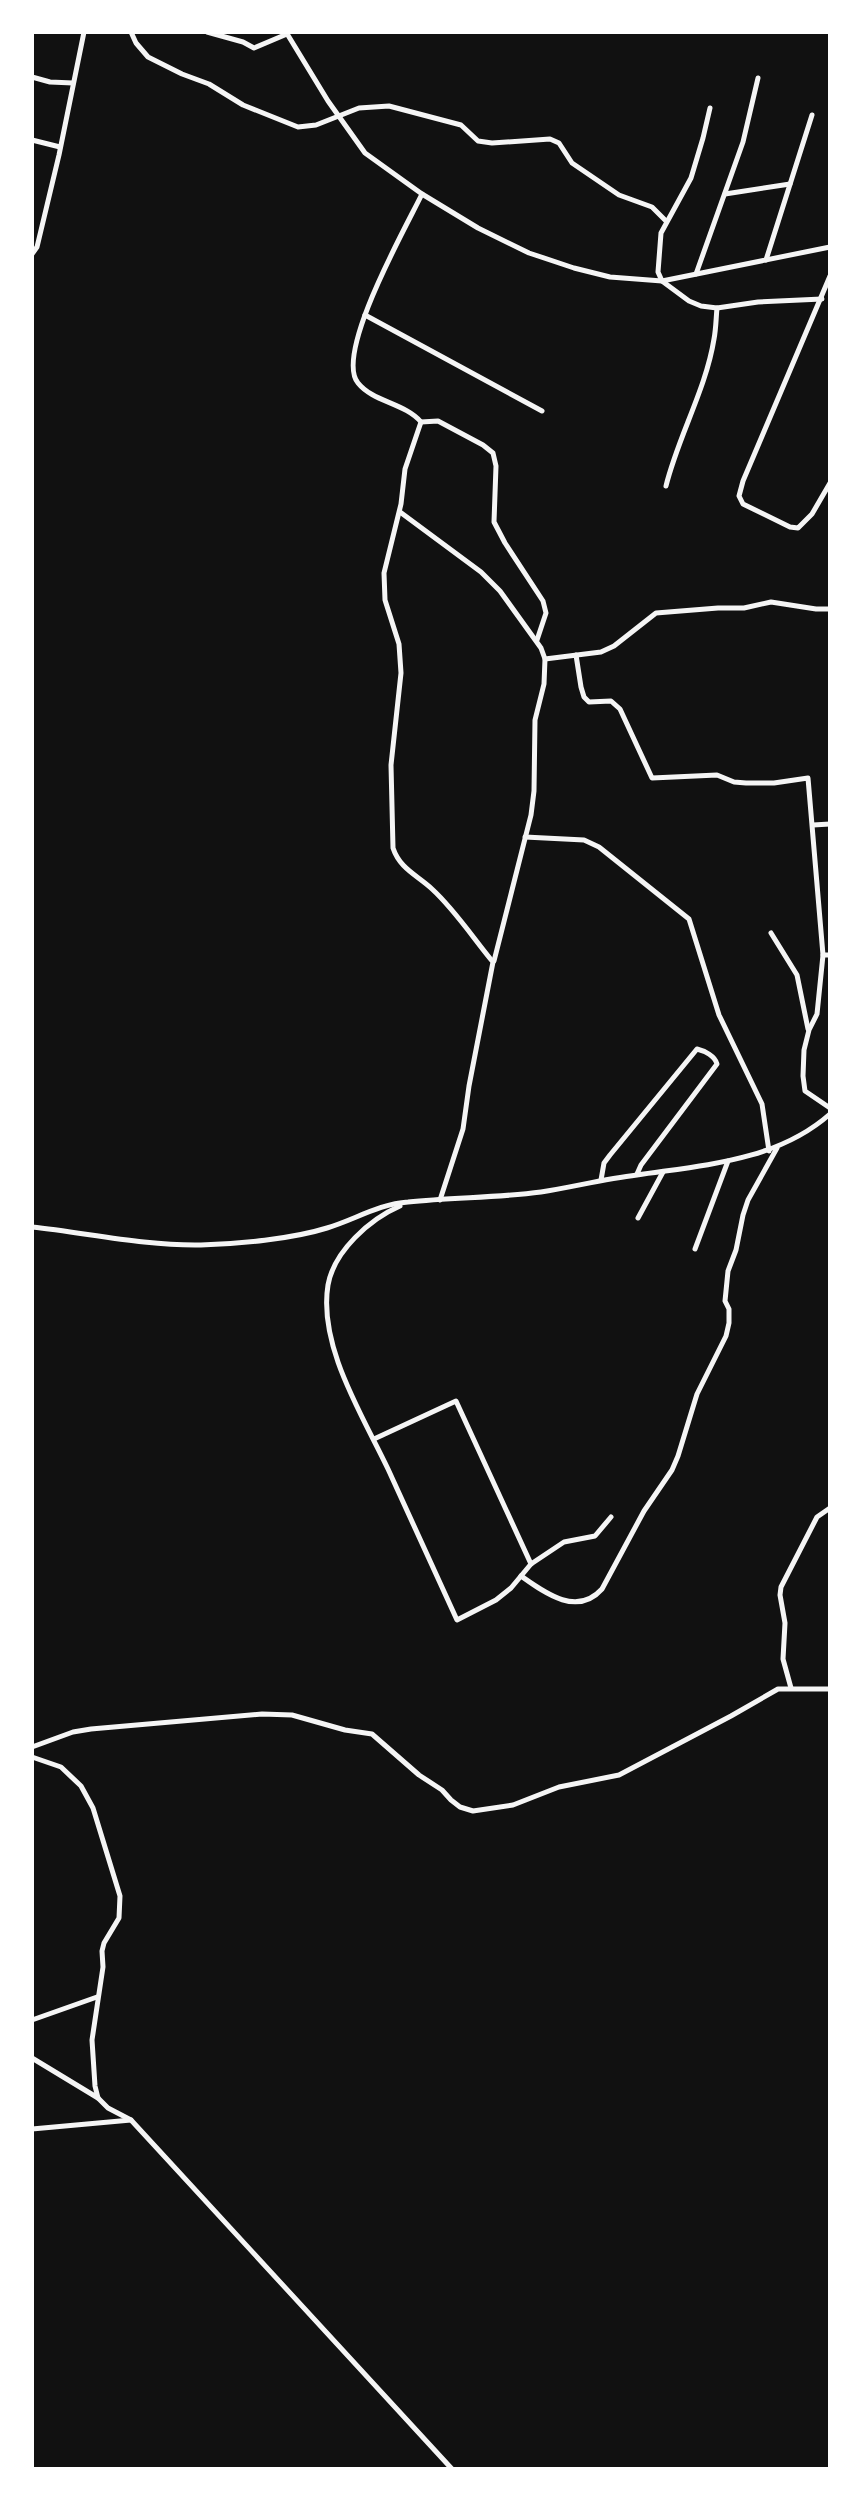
<svg xmlns="http://www.w3.org/2000/svg" width="862" height="2501" viewBox="0 0 862 2501" font-family="'Libre Baskerville',serif">
  <rect width="100%" height="100%" fill="#111"/>
  <g fill="none" stroke-linecap="round" stroke-linejoin="round">
    <g stroke="#f5f5f5" stroke-width="5">
      <polyline points="131,32 136,43 148,57 182,74 209,84 243,105 298,127 316,125 359,108 389,106 461,125 478,141 492,143 550,139 559,143 572,163 619,195 652,207 666,221"/>
      <polyline points="207,32 243,42 254,48 287,34"/>
      <polyline points="286,32 328,101 365,153 422,194 478,228 529,253 574,268 610,277 662,281 830,247"/>
      <polyline points="32,77 50,82 73,83"/>
      <polyline points="710,108 703,138 691,178 661,233 658,272 662,281 689,301 701,306 717,308 758,302 822,299"/>
      <polyline points="32,140 60,147"/>
      <path d="M422,194C406,227 334,354 358,383C373,402 405,403 421,422L405,469L401,504L384,573L385,600L399,644L401,673L391,765L393,848C400,869 417,875 432,889C455,910 473,938 493,962L469,1086L463,1129L440,1200"/>
      <polyline points="725,194 790,184"/>
      <polyline points="32,254 37,247 59,155 84,32"/>
      <polyline points="766,260 812,115"/>
      <polyline points="696,274 743,142 758,78"/>
      <polyline points="830,276 743,481 739,496 743,504 790,527 798,528 812,514 830,483"/>
      <polyline points="365,315 542,411"/>
      <polyline points="421,422 438,421 483,445 493,453 496,466 494,522 505,543 543,601 546,613 537,640"/>
      <path d="M666,486C678,437 706,389 714,339C716,329 716,318 717,308"/>
      <polyline points="400,512 481,572 500,591 541,648 545,659 544,684 535,720 534,791 531,815 494,961"/>
      <polyline points="576,655 581,687 584,697 589,702 611,701 620,709 652,778 717,775 734,782 746,783 774,783 808,778 823,955"/>
      <polyline points="545,659 601,652 614,646 656,613 718,608 744,608 771,602 816,609 830,609"/>
      <polyline points="813,825 830,824"/>
      <polyline points="525,837 584,840 599,847 689,919 719,1015 762,1104 769,1151"/>
      <polyline points="771,933 797,975 808,1029"/>
      <polyline points="830,955 823,955 817,1014 809,1030 804,1050 803,1076 805,1091 830,1108"/>
      <path d="M601,1180L604,1163L610,1155L697,1049C705,1051 715,1056 717,1064L641,1165L637,1174"/>
      <path d="M400,1206C370,1219 334,1251 328,1285C318,1346 363,1416 388,1469C411,1520 434,1570 457,1620L496,1600L511,1588L531,1564L564,1542L595,1536L611,1517"/>
      <polyline points="638,1218 663,1172"/>
      <path d="M32,1227C88,1233 144,1246 201,1245C238,1244 292,1239 327,1228C354,1220 379,1204 408,1202C452,1197 497,1198 541,1192C573,1187 604,1179 637,1175C704,1165 777,1161 830,1114"/>
      <polyline points="695,1249 728,1161"/>
      <polyline points="374,1439 456,1401 531,1564"/>
      <path d="M521,1576C545,1593 577,1617 602,1589L644,1511L672,1470L678,1456L697,1394L726,1336L729,1323V1309L725,1301L728,1271L736,1250L743,1215L748,1200L777,1148"/>
      <polyline points="791,1688 783,1659 785,1623 780,1595 781,1587 817,1517 830,1508"/>
      <polyline points="32,1747 73,1732 91,1729 262,1714 292,1715 345,1730 372,1734 419,1775 442,1790 451,1800 460,1807 473,1811 513,1805 559,1787 619,1775 731,1716 778,1689 830,1689"/>
      <polyline points="32,1757 61,1767 81,1786 93,1808 120,1896 119,1918 104,1943 102,1951 103,1967 92,2040 95,2086 98,2098 108,2108 131,2120 452,2469"/>
      <polyline points="32,2020 97,1997"/>
      <polyline points="32,2058 98,2098"/>
      <polyline points="32,2129 131,2120"/>
    </g>
  </g>
  <rect width="862" height="2501" fill="none" stroke="#ffffff" stroke-width="68"/>
</svg>
